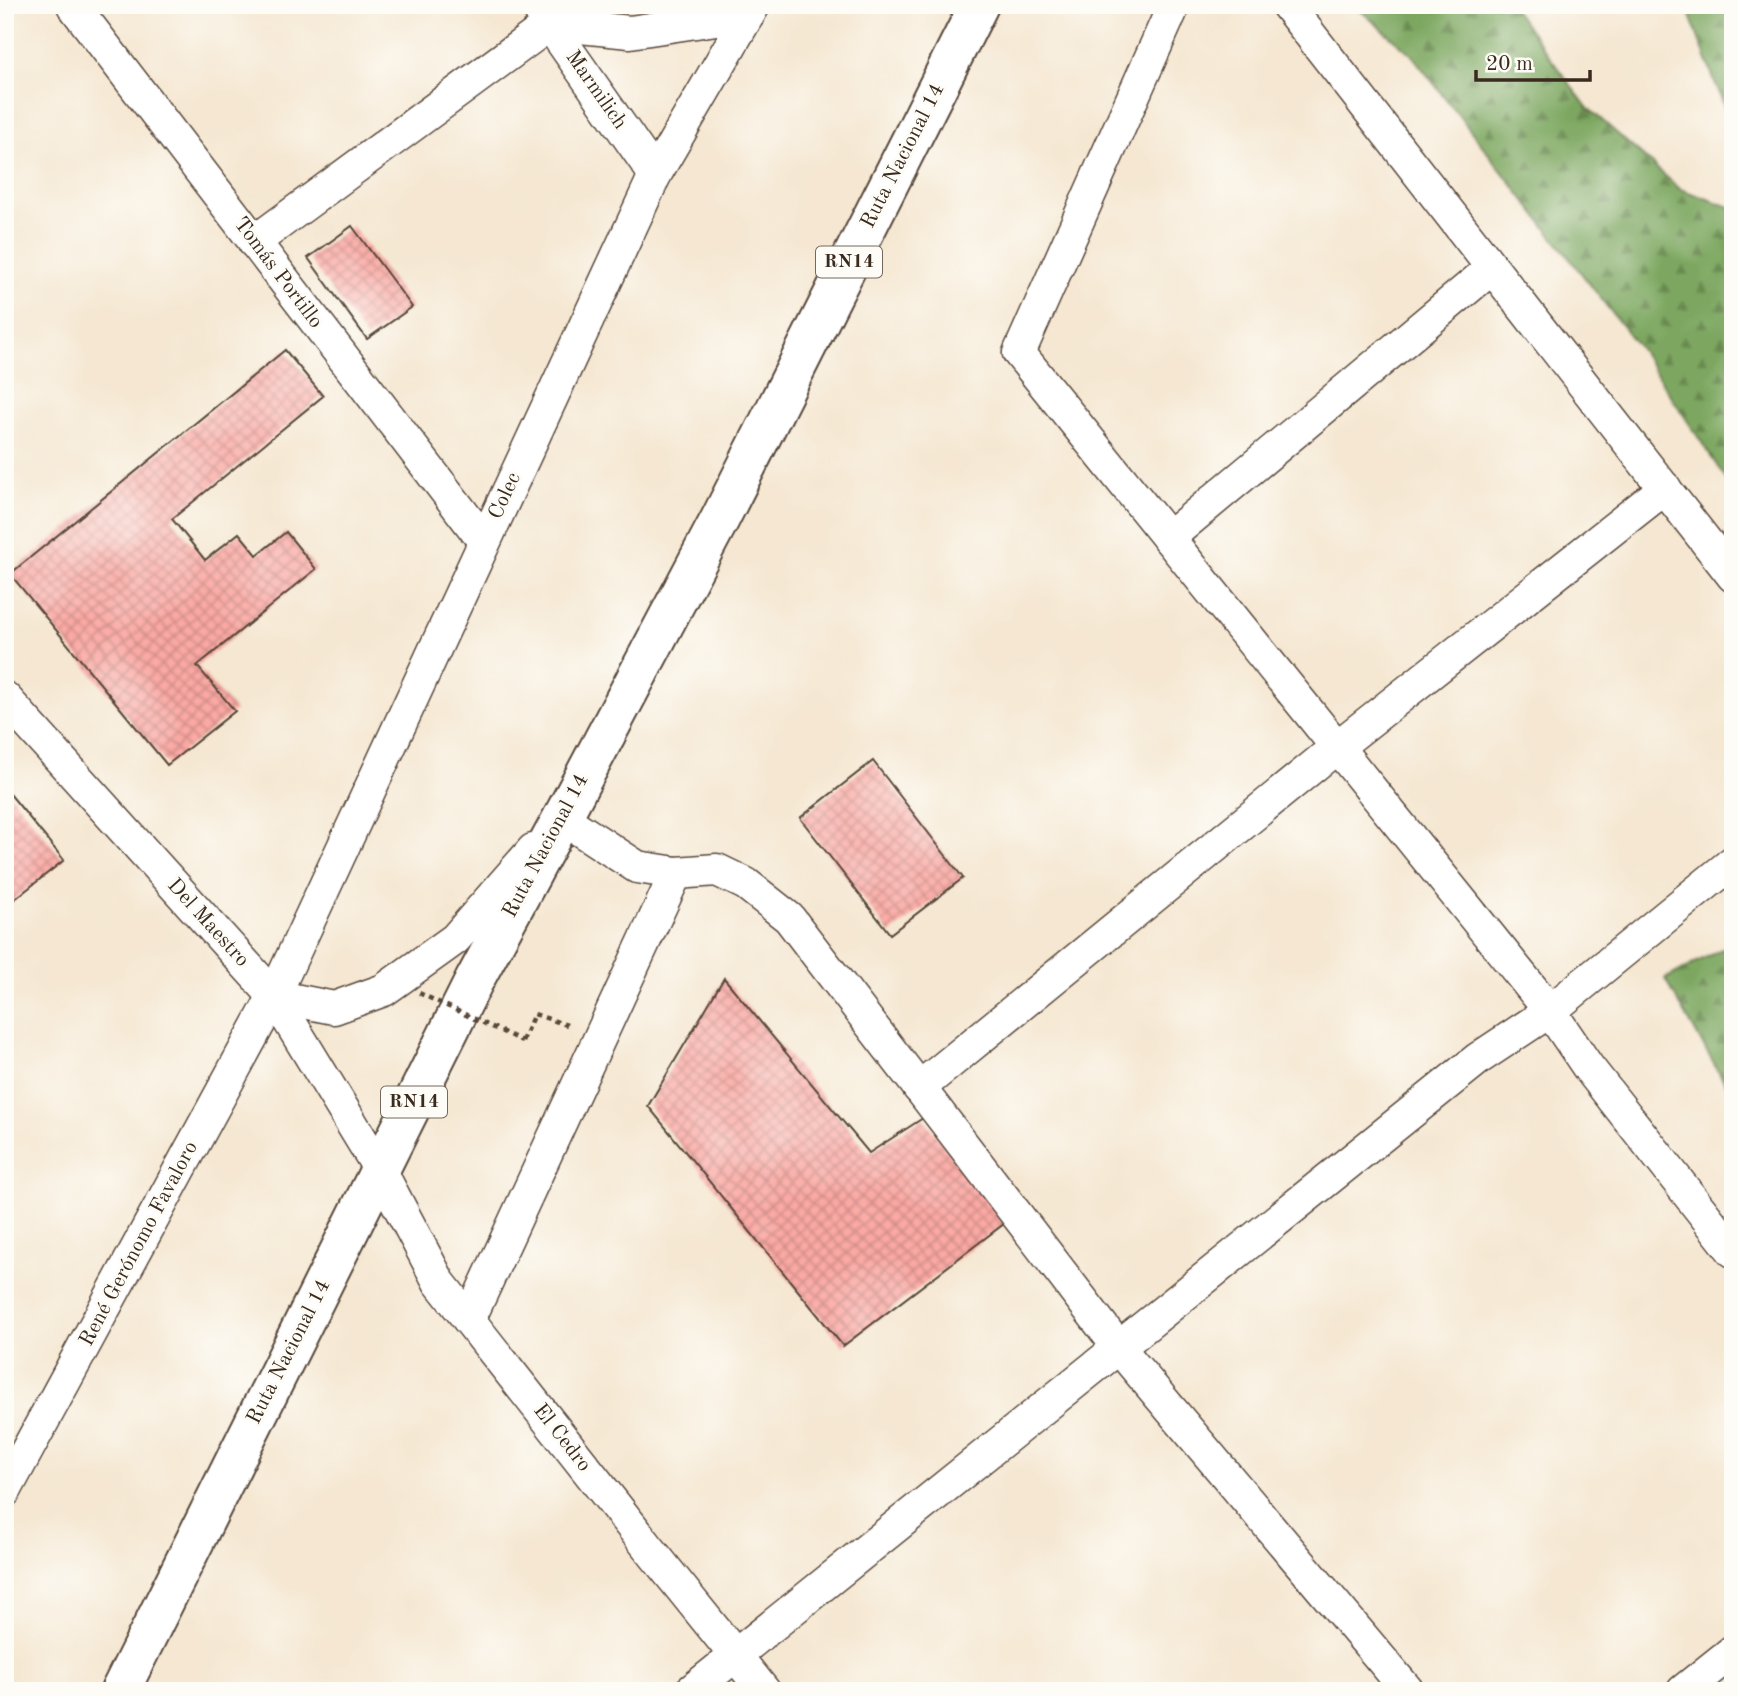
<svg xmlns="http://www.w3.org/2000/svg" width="1738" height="1696" viewBox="0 0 1738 1696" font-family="'Old Standard TT',serif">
  <defs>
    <pattern id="forest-firs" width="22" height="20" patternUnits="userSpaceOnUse" patternTransform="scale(1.75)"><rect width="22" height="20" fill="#7da760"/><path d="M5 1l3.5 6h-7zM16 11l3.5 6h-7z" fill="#68884f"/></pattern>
    <pattern id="building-cross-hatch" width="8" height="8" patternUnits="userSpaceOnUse" patternTransform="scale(1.75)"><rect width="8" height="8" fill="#fba9a4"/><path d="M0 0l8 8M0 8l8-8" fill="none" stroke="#cc8a85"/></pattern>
  </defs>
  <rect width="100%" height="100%" fill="#fdfcf7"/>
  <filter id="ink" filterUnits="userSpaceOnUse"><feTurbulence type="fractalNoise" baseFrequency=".0143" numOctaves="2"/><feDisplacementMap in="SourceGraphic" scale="14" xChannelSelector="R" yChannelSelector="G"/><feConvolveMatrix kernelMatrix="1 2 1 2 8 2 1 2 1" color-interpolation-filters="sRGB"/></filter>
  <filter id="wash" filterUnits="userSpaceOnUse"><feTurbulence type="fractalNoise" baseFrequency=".00686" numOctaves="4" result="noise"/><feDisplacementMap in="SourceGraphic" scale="28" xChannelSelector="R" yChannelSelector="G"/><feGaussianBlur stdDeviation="1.57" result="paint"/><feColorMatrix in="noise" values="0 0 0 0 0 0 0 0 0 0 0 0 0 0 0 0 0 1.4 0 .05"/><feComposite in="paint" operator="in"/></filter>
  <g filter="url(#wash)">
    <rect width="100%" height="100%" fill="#f5e7d1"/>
    <g fill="url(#forest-firs)" stroke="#5c683f" stroke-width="2">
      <polygon points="1354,5 1511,5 1587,107 1680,189 1733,208 1733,490 1640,349 1411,54"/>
      <polygon points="1686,5 1733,5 1733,130"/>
      <polygon points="1733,943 1733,1097 1665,979"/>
    </g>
    <g id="blocks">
      <g fill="url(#building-cross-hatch)">
        <polygon points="352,226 412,307 367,339 308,258"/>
        <polygon points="285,350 323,396 172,519 205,560 239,533 257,555 286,532 316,569 197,666 235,711 167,765 10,574"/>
        <polygon points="873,761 963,878 890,934 800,818"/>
        <polygon points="5,788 64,860 5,907"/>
        <polygon points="724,978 869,1153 923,1118 1005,1223 843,1346 648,1106"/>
      </g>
    </g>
  </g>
  <g filter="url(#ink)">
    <use href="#blocks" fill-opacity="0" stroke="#574639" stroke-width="2"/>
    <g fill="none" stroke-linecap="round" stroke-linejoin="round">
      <defs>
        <g id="minor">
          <polyline points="73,5 484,541"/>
          <polyline points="536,5 655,175"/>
          <polyline points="1174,5 1019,353 1550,1011 1588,1067 1733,1251"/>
          <polyline points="1287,5 1733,576"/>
          <polyline points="254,242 550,24 630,32 749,14"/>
          <polyline points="1168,538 1492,268"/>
          <polyline points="5,698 274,996 380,1170 439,1282 648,1547 764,1691"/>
          <polyline points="562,818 637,867 676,873 717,870 746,884 789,918 1119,1348 1408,1691"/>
          <polyline points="274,996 334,1008 384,990 455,939 533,850"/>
          <polyline points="919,1088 1337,747 1665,488"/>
          <polyline points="469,1320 676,873"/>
          <polyline points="5,1491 274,996 655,175 754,5"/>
          <polyline points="691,1691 1479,1058 1550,1011 1733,862"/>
          <polyline points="1683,1691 1733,1651"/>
        </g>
        <polyline id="trunk" points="120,1691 474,981 562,818 720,519 979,5"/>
      </defs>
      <use href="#minor" stroke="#574639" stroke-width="35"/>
      <use href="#trunk" stroke="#574639" stroke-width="42"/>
      <polyline stroke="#574639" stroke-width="4.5" stroke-dasharray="5 5" stroke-linecap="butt" points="522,1041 534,1014 567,1025"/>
      <use href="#minor" stroke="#fff" stroke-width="32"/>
      <use href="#trunk" stroke="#fff" stroke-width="38"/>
      <polyline stroke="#574639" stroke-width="4.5" stroke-dasharray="5 5" stroke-linecap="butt" points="419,993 522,1041"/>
    </g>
  </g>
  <g text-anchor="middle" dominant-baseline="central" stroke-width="6" stroke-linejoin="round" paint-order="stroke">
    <g fill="#fdfcf7" stroke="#75695f" stroke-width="2">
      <rect x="816" y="246.5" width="66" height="31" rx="5"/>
      <rect x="381" y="1086.5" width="66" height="31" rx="5"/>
    </g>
    <g font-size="19" font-weight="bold" fill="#3b2a1e">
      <text x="849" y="262">RN14</text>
      <text x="414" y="1102">RN14</text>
    </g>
    <g font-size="21" fill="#3b2a1e" stroke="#fdfcf7">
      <text transform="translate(596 90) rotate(55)">Marmilich</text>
      <text transform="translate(903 156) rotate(-63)">Ruta Nacional 14</text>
      <text transform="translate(278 273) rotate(53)">Tomás Portillo</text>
      <text transform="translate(505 496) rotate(-65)">Colec</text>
      <text transform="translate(546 846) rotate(-62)">Ruta Nacional 14</text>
      <text transform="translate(208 923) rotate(48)">Del Maestro</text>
      <text transform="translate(139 1244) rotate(-62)">René Gerónomo Favaloro</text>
      <text transform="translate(289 1352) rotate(-63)">Ruta Nacional 14</text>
      <text transform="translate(562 1438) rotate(52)">El Cedro</text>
    </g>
  </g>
  <rect width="1738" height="1696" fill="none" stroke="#fdfcf7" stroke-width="28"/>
  <path d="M1476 70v10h114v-10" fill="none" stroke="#3b2a1e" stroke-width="3.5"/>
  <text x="1486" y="70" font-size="21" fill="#3b2a1e" stroke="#fdfcf7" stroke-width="5" paint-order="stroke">20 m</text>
</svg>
